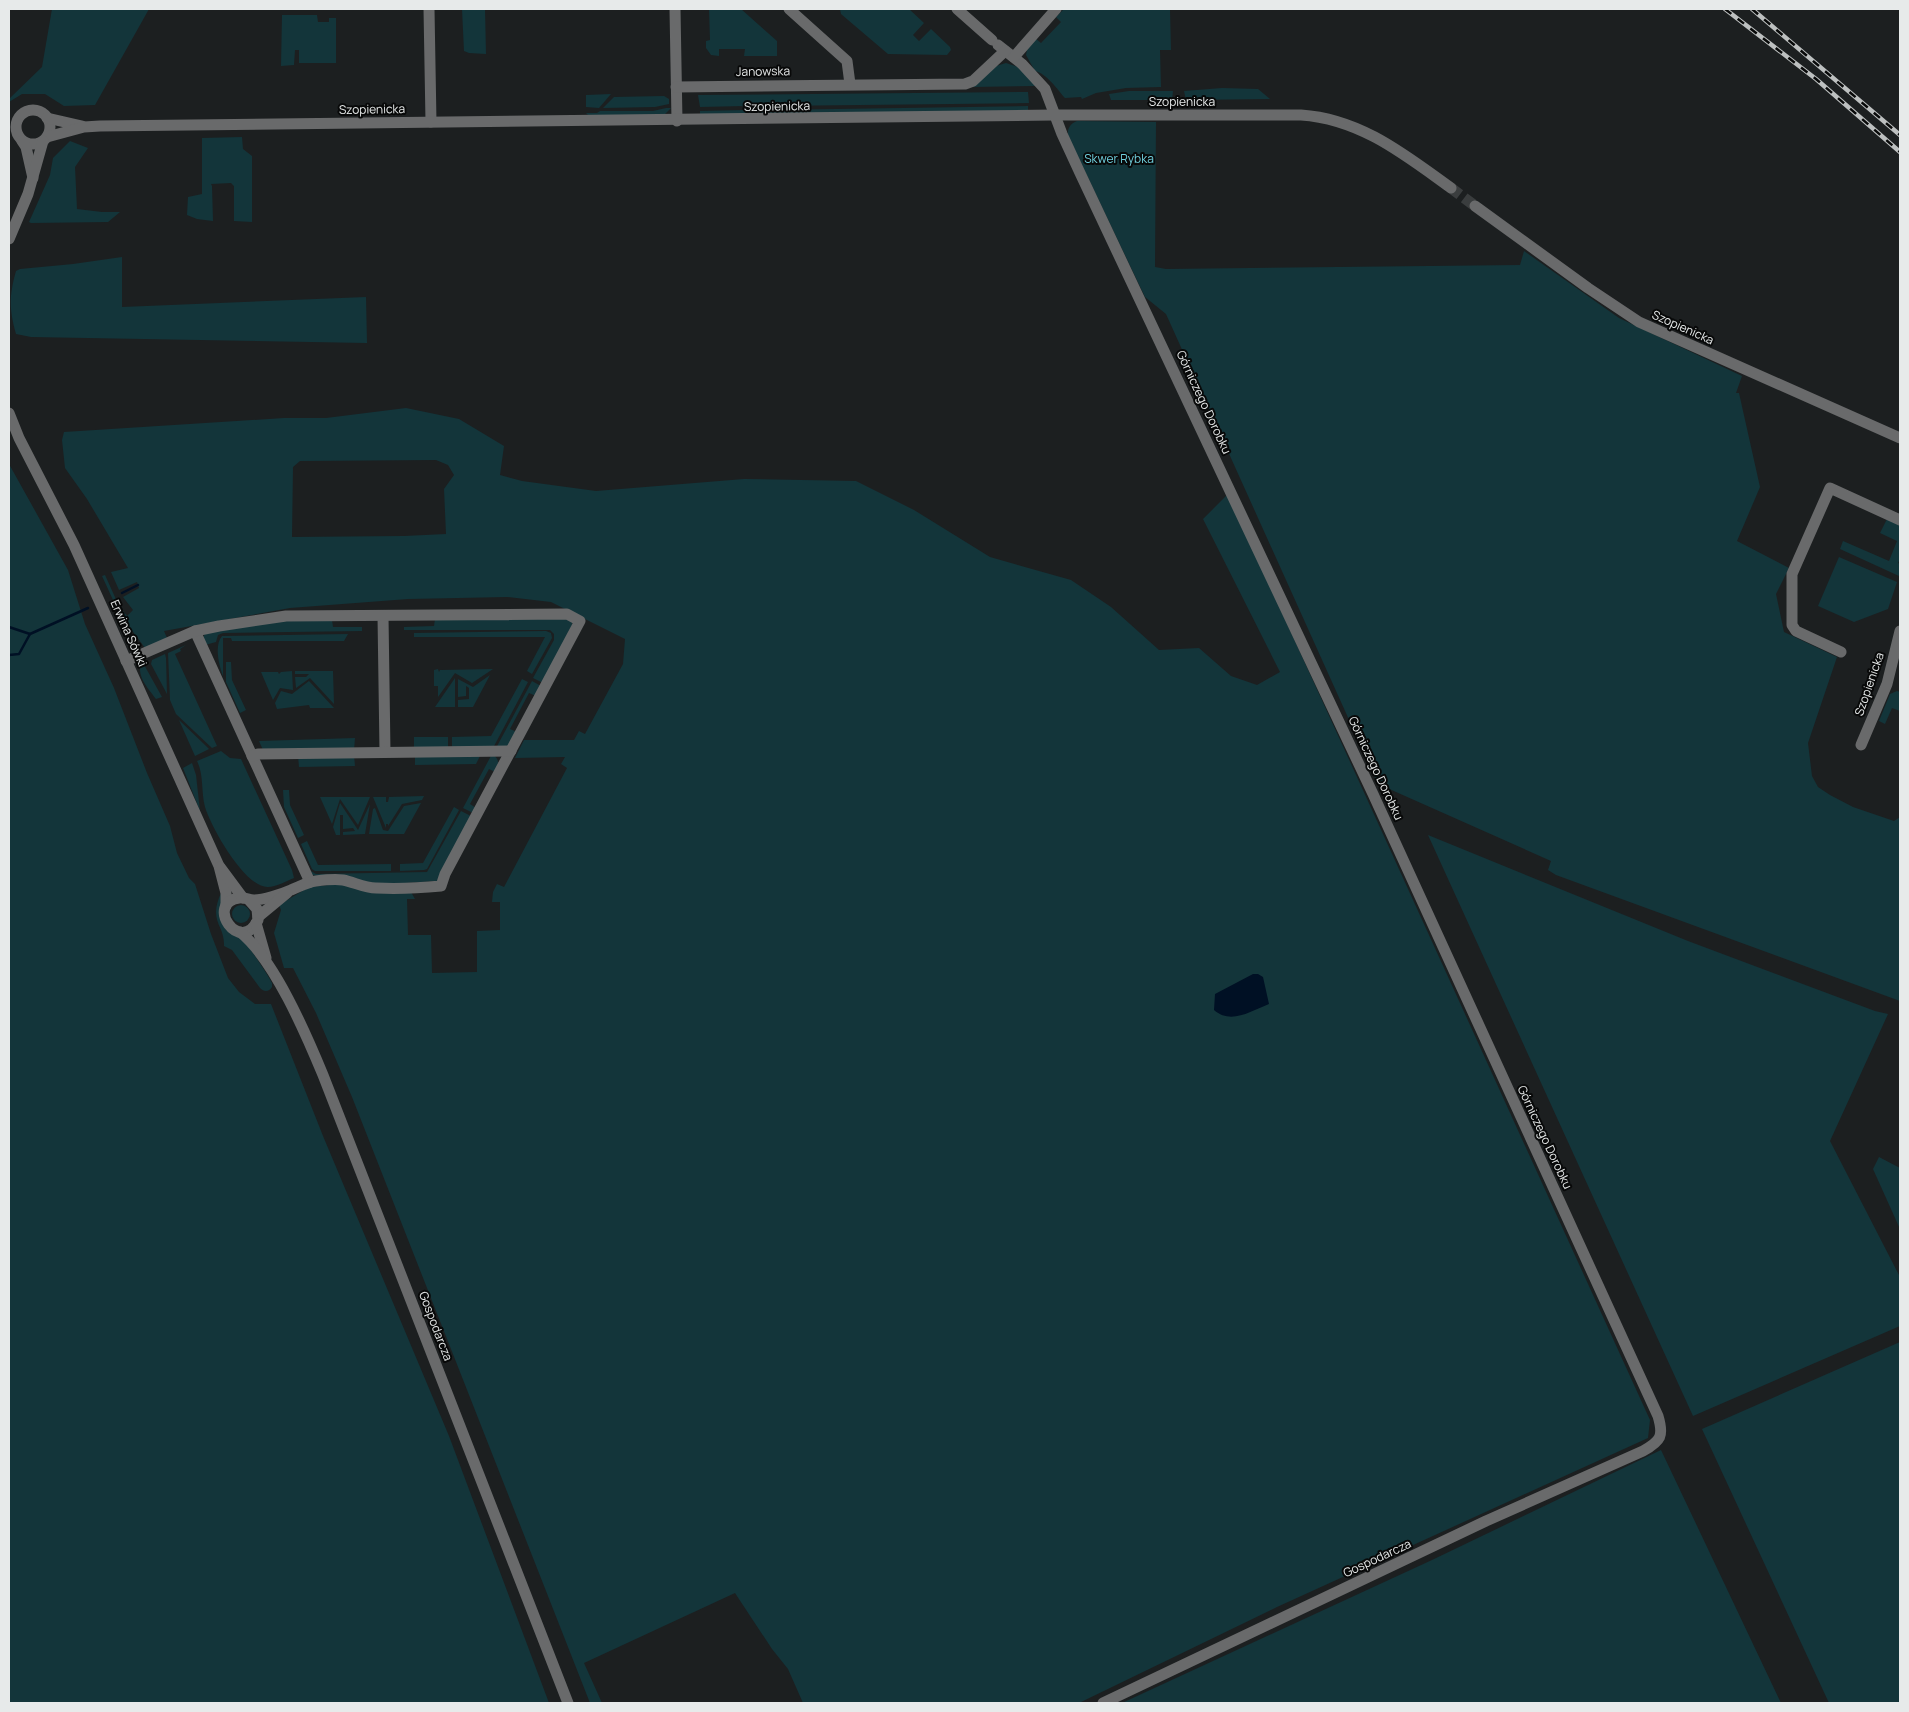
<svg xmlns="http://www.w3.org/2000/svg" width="1909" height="1712" viewBox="0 0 1909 1712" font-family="Manrope,sans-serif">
  <rect width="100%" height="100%" fill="#1c1f20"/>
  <g fill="#13353a" fill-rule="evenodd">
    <polygon points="52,9 149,9 95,105 64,106 45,94 22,94 9,102 9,99 42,67"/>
    <polygon points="462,9 485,9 486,54 469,53 464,51"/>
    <polygon points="709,9 741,9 777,41 777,56 744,56 745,49 719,49 719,56 711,55 706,48 706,41 710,40"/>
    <polygon points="840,9 909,9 924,23 913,35 919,41 931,29 950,47 951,50 947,55 888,54 841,14"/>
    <path d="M1064,9H1170L1171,50H1160L1161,87L1126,88L1096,93L1082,99L1081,97L1065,98C1058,90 1046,73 1035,71L1026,55L1027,50L1036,39L1041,43L1061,22L1056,17Z"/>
    <polygon points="282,15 317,15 318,22 329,22 329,18 336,18 336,63 299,63 299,50 295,50 294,65 281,66"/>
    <polygon points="1006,63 1018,67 1036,86 849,89 967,86 996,66"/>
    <polygon points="1222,88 1258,89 1270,99 1186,100 1184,91"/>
    <polygon points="1129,91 1173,91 1172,100 1111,100 1109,94"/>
    <polygon points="1028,92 1029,103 770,106 756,109 745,106 700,107 698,95"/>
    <polygon points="611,94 599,108 586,107 586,95"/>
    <polygon points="664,96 669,99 669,104 655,107 603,108 614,97"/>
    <polygon points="1028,106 1028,111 700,115 700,111 745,110 757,113 770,110"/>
    <polygon points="666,108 671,108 664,115 590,117 586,113 597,113 600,111 653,111"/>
    <path d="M1077,121L1156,122L1155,267L1166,269L1520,265L1524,251L1619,318L1742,376L1736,393H1739L1760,487L1737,541L1789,568L1776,594L1784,632L1837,657L1808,743L1812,776L1818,787L1830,795L1853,807L1894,821L1900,817V1001L1556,875L1548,870L1551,861L1378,784L1166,314L1145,297L1069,138C1066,131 1069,124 1077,121Z"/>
    <polygon points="242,137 243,149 252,156 252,222 234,221 234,186 231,183 211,184 212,186 213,221 197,219 187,215 188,197 202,194 202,138"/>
    <polygon points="70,141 88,148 75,167 77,209 102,212 120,212 108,222 31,223 29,222 50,175 53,158"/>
    <path d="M122,257V307L366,297L367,343L31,337L16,334C9,309 9,296 16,271L20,269L73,264Z"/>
    <path d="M406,408L459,419L504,446L500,475L522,481L596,491L744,479L856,481L914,510L990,557L1071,580L1111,607L1159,650L1199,648L1231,676L1257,685L1280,672L1203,519L1228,494L1650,1420L1648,1438L1277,1607L1079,1703H803L788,1669L772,1649L735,1593L584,1663L602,1703H590L352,1097L316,1013L293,968H284L274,933L281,910L279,905L309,887L340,884L411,892L415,899H407L408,935H431L432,973L477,972V931L500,930V902H492L493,892L497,884L504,887L567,768L561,764L565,757L515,758L524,740H574L579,731L585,734L623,664L625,639L551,602L507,597L408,599L290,608L164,631L167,638L145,648L119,613L102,576L105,575L119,606L127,616L133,610L123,597L139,588L137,582L119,590L111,572L128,568L87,499L65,468L62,440L64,432L284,418H326ZM436,460L448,465L454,475L444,489L446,534L404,536L292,537L293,467L300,461Z"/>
    <polygon points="9,464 68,570 85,624 114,688 147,773 170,826 177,853 189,878 195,884 211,934 228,978 239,992 255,1004 271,1004 323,1136 449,1436 549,1703 9,1703"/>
    <polygon points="1888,517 1900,523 1900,559 1898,563 1900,564 1899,576 1840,549 1843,541 1889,561 1897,541 1880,533"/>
    <polygon points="1839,557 1897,582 1888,609 1854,622 1818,606"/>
    <polygon points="564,618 572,622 572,625 543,683 533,678 554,640 554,634 550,630 404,630 404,627 434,626 435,619"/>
    <polygon points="332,620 333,627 362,627 362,631 223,633 218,635 216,642 205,645 203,638 205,633 281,621"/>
    <polygon points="546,631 551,633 552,638 532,674 527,671 545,637 414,637 414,633"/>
    <path d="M348,634L344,641H232L231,638H223V676C219,666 214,645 222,636Z"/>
    <polygon points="186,645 180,649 181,651 175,654 217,746 212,748 176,714 170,700 168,653"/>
    <polygon points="165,654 166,658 167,694 151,664 152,660"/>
    <path d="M142,661L162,697L156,699C148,688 135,675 142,661Z"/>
    <polygon points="226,662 231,662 232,680 246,710 240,713 226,682"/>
    <polygon points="438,669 439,672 440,670 493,669 472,683 455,673 438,697 438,686 434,686 434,670"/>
    <polygon points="292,671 293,690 280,688 273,700 261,672 278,672 279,674 281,672"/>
    <polygon points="295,671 333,671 334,704 310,678 296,688 295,677 306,677 309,674 295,674"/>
    <polygon points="490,675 473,707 458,707 458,700 469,699 469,688 466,686 466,696 458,697 458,679 473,687"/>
    <polygon points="455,678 455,707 435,707"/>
    <polygon points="522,679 528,682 493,748 452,748 452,737 491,736"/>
    <polygon points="309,681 334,708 310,708 309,705 277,709 275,703 281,691 292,694"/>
    <polygon points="532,681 541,686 536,696 529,693 510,729 517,732 507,747 496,748"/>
    <polygon points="1897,691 1900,692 1900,711 1892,708 1885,724 1879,721 1890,694"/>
    <polygon points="179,720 206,746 209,749 195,756"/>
    <polygon points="414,737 448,737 448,748 414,749"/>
    <polygon points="355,738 354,750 263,750 259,741"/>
    <path d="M221,751L230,758L241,759L292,870L294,878C286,881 276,887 268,887C245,888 211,827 205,807C201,792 204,775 197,761Z"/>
    <polygon points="481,754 476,764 415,765 415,755"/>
    <path d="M492,754C500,759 499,764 495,772L489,769L470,804L476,808L473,813L463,808Z"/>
    <polygon points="354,755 355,766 299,767 298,756"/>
    <polygon points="192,763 196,775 200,811 183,768"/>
    <polygon points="283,790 289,790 290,805 304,835 298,838 284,807"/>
    <polygon points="424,796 422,800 402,804 388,826 388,824 386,824 386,828 373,797 386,797 386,802 388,802 389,797"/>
    <polygon points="320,797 370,797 358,825 340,799 332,824"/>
    <polygon points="340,803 358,830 370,804 365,834 343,835 343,832 355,831 353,828 343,829 343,815 340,815 340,835 336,835 333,827"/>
    <polygon points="421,803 404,834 369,834 373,809 375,808 383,830 388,831 404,806"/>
    <polygon points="454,807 459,810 427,869 424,870 400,871 400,864 423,863"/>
    <polygon points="461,811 471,816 437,881 374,885 312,875 311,871 316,874 427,872"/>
    <polygon points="1428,835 1688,941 1875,1011 1888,1014 1830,1141 1900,1277 1900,1326 1693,1416"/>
    <polygon points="307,841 318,865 391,864 391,871 315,871 312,869 301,844"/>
    <path d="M221,893C231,928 255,952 272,983V987C269,992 264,992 260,988L232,950L224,946C225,924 208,923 221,893Z"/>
    <circle cx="241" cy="914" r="9"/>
    <polygon points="1879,1157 1900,1168 1900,1229 1873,1169"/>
    <polygon points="1900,1342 1900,1703 1829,1703 1702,1429"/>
    <polygon points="1661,1450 1781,1703 1122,1703 1432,1560"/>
  </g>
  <path fill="#001024" d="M1253,974H1258L1263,977L1269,1004C1251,1011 1231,1025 1214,1010L1215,994Z"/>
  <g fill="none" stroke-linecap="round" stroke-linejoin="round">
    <g stroke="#001024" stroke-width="2.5">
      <polyline points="122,593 138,585"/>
      <polyline points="9,627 30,634"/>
      <polyline points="9,655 19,654 30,634 88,608"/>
    </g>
    <polyline stroke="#3a3d3e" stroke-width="11" stroke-dasharray="11 5.5" stroke-linecap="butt" points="1451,188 1475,206"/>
    <g stroke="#696a6b" stroke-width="11">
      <polyline points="429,9 431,122"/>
      <polyline points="675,9 677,121"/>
      <polyline points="789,9 847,61 850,84"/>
      <polyline points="957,9 992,40"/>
      <path d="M998,45L1022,64L1045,89L1062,134L1080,173L1373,794L1658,1416C1664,1436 1661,1441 1643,1451L1486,1521L1103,1703"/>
      <polyline points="1014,57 1056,9"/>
      <polyline points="676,87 965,84 973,81 1005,51"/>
      <circle cx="33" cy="127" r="17"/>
      <polyline points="47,118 82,126"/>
      <path d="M47,137L84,127L100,126L1054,115H1301C1361,119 1405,155 1451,188"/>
      <polyline points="22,141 26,147 33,178"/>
      <polyline points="1475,206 1588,288 1639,322 1900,438"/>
      <polyline points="9,239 28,194 43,141"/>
      <polyline points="9,413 19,438 74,545 219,866 226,893 226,906"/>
      <polyline points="383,616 385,752"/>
      <polyline points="195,631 310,882"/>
      <polyline points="1841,652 1796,631 1792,625 1792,574 1830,488 1900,520"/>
      <path d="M126,661L195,631L219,626L286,616L567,614L580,621L445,874L441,886C420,888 398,889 376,888C364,888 354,882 343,880C335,879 324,880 316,881C307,882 299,887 291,890C282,894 263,900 254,900C249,900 244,897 239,898C204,903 240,956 258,920L257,909L249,900"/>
      <polyline points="1861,745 1887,684 1900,631"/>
      <polyline points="252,756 258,754 511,751"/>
      <polyline points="220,867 243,898"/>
      <polyline points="258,917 287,893"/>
      <polyline points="256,923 266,958"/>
      <path d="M240,932C274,959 306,1034 323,1075L568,1703"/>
    </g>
    <defs>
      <g id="rail">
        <polyline points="1725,9 1816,79 1900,152"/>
        <polyline points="1752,9 1900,135"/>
      </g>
    </defs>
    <use href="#rail" stroke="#bdc0c0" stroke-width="4.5"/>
    <use href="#rail" stroke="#080909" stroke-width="2.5" stroke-dasharray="8" stroke-linecap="butt"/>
  </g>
  <g text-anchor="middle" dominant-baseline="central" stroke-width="4" stroke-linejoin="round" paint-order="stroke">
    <g font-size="12" fill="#e7eaea" stroke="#080909">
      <text transform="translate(763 71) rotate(-1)">Janowska</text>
      <text x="1182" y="101">Szopienicka</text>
      <text transform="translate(777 106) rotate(-1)">Szopienicka</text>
      <text transform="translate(372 109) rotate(-1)">Szopienicka</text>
      <text transform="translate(1683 327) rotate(24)">Szopienicka</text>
      <text transform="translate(1204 402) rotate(65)">Górniczego Dorobku</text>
      <text transform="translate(129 633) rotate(66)">Erwina Sówki</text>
      <text transform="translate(1869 684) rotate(-71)">Szopienicka</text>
      <text transform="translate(1376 768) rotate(65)">Górniczego Dorobku</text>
      <text transform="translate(1545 1137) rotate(65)">Górniczego Dorobku</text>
      <text transform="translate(436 1326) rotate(69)">Gospodarcza</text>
      <text transform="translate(1377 1558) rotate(-25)">Gospodarcza</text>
    </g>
    <g font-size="12" fill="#70cfdd" stroke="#080909">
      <text x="1119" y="158">Skwer Rybka</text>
    </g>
  </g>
  <rect width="1909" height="1712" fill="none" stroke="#e7eaea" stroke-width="20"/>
</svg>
